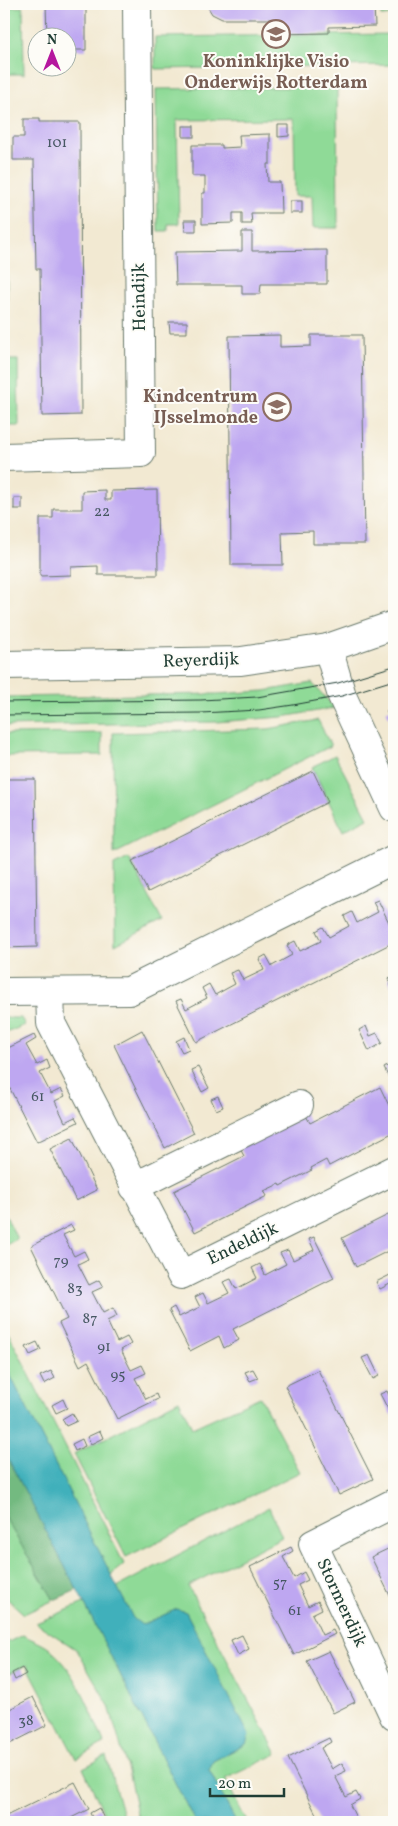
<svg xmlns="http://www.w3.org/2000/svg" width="398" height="1826" viewBox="0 0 398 1826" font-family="Vollkorn,serif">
  <rect width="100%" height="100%" fill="#fdfcf7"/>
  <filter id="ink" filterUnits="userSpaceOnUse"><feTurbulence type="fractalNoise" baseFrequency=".02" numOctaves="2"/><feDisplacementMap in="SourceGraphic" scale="10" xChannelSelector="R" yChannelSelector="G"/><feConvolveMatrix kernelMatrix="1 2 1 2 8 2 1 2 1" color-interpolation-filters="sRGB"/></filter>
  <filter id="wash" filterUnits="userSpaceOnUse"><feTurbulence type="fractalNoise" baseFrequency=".0096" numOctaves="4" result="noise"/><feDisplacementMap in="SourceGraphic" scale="20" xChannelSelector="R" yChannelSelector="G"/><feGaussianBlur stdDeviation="1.12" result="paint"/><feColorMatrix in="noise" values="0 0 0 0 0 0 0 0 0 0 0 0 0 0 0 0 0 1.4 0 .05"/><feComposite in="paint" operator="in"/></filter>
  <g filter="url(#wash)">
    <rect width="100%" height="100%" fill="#f2e9d2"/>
    <g fill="#8fda97" stroke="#578c66">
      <polygon points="380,4 394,4 394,23 394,15 381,16"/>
      <polygon points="4,7 23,7 24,74 4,74"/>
      <polygon points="394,34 394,65 155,69 155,37"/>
      <polygon points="337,87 338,228 313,228 312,196 295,196 294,119 177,120 179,224 168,224 168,231 158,231 156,89"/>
      <polygon points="4,91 8,354 4,354"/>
      <polygon points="4,360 18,360 19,426 4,426"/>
      <polygon points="312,683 335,708 282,717 216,722 4,726 4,697 217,694 264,691"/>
      <polygon points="318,720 331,746 114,854 113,733 268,729"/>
      <polygon points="102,733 102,755 4,756 4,734"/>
      <polygon points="335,755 368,818 343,831 312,767"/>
      <polygon points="129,858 162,921 115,945 114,865"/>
      <polygon points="4,1018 21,1018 25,1025 4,1034"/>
      <polygon points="4,1211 17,1239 4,1246"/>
      <polygon points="4,1324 124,1564 111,1575 4,1363"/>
      <polygon points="260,1397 300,1472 126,1557 74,1454 179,1400 192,1428"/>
      <polygon points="269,1507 282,1537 188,1586 277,1754 225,1779 247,1822 236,1822 209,1770 213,1761 246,1744 248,1735 186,1612 177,1609 142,1625 133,1619 117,1587"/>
      <polygon points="4,1516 54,1600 24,1614 4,1596"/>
      <polygon points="84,1603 195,1822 139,1822 129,1775 109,1706 77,1650 36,1623"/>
      <path d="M23,1635C32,1640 46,1644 53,1652C79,1675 91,1712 104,1743L76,1759L27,1665L4,1676V1644Z"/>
      <polygon points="106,1756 125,1822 108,1822 83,1768"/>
    </g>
    <polygon fill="#73ba80" stroke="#497c5a" points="4,1451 77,1590 54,1600 4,1516"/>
    <polygon fill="#41b0bb" stroke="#307678" points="4,1363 133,1618 142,1625 177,1609 186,1612 249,1735 246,1744 213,1761 209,1770 236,1822 195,1822 84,1603 4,1451"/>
    <g id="blocks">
      <g fill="#bea7f1">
        <polygon points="46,4 86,4 86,50 68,50 68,38 47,38"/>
        <polygon points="206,4 374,4 375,26 329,27 329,33 274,34 273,19 222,19 212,14"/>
        <polygon points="24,119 39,119 39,122 80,122 81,415 42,416 40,269 36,269 34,160 13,160 13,137 24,137"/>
        <polygon points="278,125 289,125 289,136 278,137"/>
        <rect x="183" y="126" width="11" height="11"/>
        <polygon points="270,134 270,164 267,164 268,182 280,182 281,213 251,213 252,224 242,224 242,213 233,213 233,223 202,224 202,193 205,193 205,176 192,176 192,145 222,145 222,148 240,147 239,135"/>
        <rect x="290" y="201" width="12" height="12"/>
        <polygon points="184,220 196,220 196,231 185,231"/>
        <polygon points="242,232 252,232 252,251 327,250 327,284 261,284 260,294 242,294 242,285 176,285 175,252 242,251"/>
        <polygon points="169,322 187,322 187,333 170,333"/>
        <polygon points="280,335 280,347 311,346 311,335 362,335 365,544 313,544 313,531 282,532 283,565 231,565 229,336"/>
        <polygon points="105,490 105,500 111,500 111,491 157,490 158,575 98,575 98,566 71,567 71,575 40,576 40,518 53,518 53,509 82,509 82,491"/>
        <rect x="14" y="498" width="8" height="11"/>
        <polygon points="394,707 394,727 386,711"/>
        <polygon points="313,771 328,802 148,892 132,861"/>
        <polygon points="4,779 35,779 37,947 4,948"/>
        <polygon points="378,900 394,933 394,942 196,1042 176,1001 181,999 186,1009 207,998 202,988 209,984 215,995 235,984 230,973 238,970 243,980 264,970 259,959 266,955 272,966 292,955 287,945 295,941 300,951 321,941 316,931 323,927 329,937 349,926 344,916 352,912 357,923 378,912 373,902"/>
        <polygon points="394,976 394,987 392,988 388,978"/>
        <polygon points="366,1026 370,1036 377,1033 382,1043 369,1051 359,1030"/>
        <polygon points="142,1030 194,1133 165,1148 114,1045"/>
        <polygon points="34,1035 36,1039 26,1045 37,1065 47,1060 50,1068 40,1073 51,1094 61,1089 65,1096 55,1101 65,1122 75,1117 78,1122 37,1142 4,1077 4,1050"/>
        <polygon points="184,1037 189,1049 182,1052 176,1041"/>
        <polygon points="391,1064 394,1070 394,1088 384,1068"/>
        <polygon points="198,1067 209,1088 202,1092 191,1070"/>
        <polygon points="380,1087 394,1116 394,1132 329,1166 326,1160 311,1168 312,1170 280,1186 279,1184 264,1191 267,1196 195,1232 174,1191 244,1156 237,1143 303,1110 310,1123"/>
        <polygon points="218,1096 223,1107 216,1110 211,1099"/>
        <polygon points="72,1138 97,1190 76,1201 50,1149"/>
        <polygon points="394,1212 394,1248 356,1267 342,1238"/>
        <polygon points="71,1225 74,1230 63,1235 74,1256 84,1251 88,1259 78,1264 89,1285 99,1280 103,1287 92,1292 103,1313 113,1308 117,1316 107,1321 117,1342 127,1337 131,1344 121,1350 131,1370 142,1365 146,1373 135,1378 146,1399 156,1394 158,1399 117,1419 88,1361 80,1366 59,1323 67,1319 31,1246"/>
        <polygon points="314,1237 334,1278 233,1329 239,1340 224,1348 219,1336 190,1351 169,1310 174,1307 179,1317 200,1307 195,1297 203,1293 208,1303 229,1293 223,1282 231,1279 236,1289 257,1278 252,1268 260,1264 265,1275 286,1264 280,1253 288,1250 293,1260 314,1250 309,1239"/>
        <polygon points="394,1273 394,1282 380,1289 376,1282"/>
        <polygon points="37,1342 41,1350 30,1355 26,1347"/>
        <polygon points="369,1355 379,1376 373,1379 362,1358"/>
        <polygon points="253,1369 258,1378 250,1381 245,1372"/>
        <polygon points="318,1370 373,1479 339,1495 285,1386"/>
        <polygon points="51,1371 55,1378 44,1384 40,1376"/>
        <polygon points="387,1391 394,1406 394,1414 391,1415 380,1394"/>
        <polygon points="63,1399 67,1408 56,1413 52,1405"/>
        <polygon points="72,1413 77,1421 66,1426 62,1419"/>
        <polygon points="100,1431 103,1438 91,1444 87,1437"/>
        <polygon points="82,1439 85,1446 75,1451 72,1444"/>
        <polygon points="394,1546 394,1604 371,1557"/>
        <polygon points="291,1547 293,1551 283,1557 294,1578 304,1572 308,1580 298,1585 308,1606 318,1601 322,1609 312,1614 317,1624 322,1635 333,1630 335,1634 294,1655 250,1567"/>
        <polygon points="242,1635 249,1649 238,1655 231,1640"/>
        <polygon points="329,1651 355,1702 333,1713 307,1661"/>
        <polygon points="22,1668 26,1674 15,1680 12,1673"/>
        <polygon points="33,1697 47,1725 4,1747 4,1712"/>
        <polygon points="329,1738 331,1742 321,1748 332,1769 342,1763 346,1771 335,1776 346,1797 356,1792 360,1799 350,1805 358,1822 320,1822 288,1758"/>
        <polygon points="75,1782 89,1809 63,1822 4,1822 4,1817"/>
        <polygon points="99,1808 105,1821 94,1822 90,1813"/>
      </g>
    </g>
  </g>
  <g filter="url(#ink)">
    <use href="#blocks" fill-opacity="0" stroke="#69796b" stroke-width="1"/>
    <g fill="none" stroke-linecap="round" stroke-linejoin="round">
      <defs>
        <g id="minor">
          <polyline points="4,457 141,453 137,4"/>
          <polyline points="328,648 342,696 394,808"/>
          <polyline points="4,665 241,661 328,648 394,625"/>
          <polyline points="4,992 129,991 394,859"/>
          <polyline points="50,992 51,1023 181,1275 394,1170"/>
          <polyline points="134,1187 299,1105"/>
          <polyline points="394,1503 313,1544 394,1716"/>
        </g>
      </defs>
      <use href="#minor" stroke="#69796b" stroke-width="30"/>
      <use href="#minor" stroke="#fff" stroke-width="28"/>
      <g stroke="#1f3d34" stroke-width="1">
        <polyline points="4,702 201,700 257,697 338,683 394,666"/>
        <polyline points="4,715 201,713 259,710 293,705 342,696 394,680"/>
      </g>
    </g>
  </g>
  <defs>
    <symbol id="school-ring" viewBox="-11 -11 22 22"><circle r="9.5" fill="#fdfcf7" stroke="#8d6e63" stroke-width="1.5"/><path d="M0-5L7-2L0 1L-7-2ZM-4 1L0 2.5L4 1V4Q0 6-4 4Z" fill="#8d6e63"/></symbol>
  </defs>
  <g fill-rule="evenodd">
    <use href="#school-ring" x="260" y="18" width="32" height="32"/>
    <use href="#school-ring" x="261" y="391" width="32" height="32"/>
  </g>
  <g text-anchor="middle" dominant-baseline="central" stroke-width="4" stroke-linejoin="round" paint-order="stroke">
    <g font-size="15" fill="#475863">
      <text x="57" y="143">101</text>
      <text x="102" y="512">22</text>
      <text x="38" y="1097">61</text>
      <text x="61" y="1261">79</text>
      <text x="75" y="1289">83</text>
      <text x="90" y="1319">87</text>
      <text x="104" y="1347">91</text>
      <text x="118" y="1375">95</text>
      <text x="280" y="1583">57</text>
      <text x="295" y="1611">61</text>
      <text x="26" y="1721">38</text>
    </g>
    <g font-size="18" font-weight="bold" fill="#785e54" stroke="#fdfcf7">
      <text x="276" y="62">Koninklijke Visio<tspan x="276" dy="21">Onderwijs Rotterdam</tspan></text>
      <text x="258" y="397" text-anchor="end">Kindcentrum<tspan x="258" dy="21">IJsselmonde</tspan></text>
    </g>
    <g font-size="18" fill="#1f3d34" stroke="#fdfcf7">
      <text transform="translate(140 297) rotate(-91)">Heindijk</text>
      <text transform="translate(201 661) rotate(-2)">Reyerdijk</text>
      <text transform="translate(243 1244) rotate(-26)">Endeldijk</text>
      <text transform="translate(341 1603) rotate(65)">Stormerdijk</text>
    </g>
  </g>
  <rect width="398" height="1826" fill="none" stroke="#fdfcf7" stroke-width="20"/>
  <g transform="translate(52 52)"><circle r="24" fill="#fdfcf7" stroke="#a4b0a9"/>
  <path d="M0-4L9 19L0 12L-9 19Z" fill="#b5179e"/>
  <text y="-8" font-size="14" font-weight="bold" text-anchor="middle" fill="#1f3d34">N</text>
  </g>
  <path d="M210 1788v8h74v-8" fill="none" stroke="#1f3d34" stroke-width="2.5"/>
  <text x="218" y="1788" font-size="15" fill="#1f3d34" stroke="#fdfcf7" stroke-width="4" paint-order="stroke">20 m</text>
</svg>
